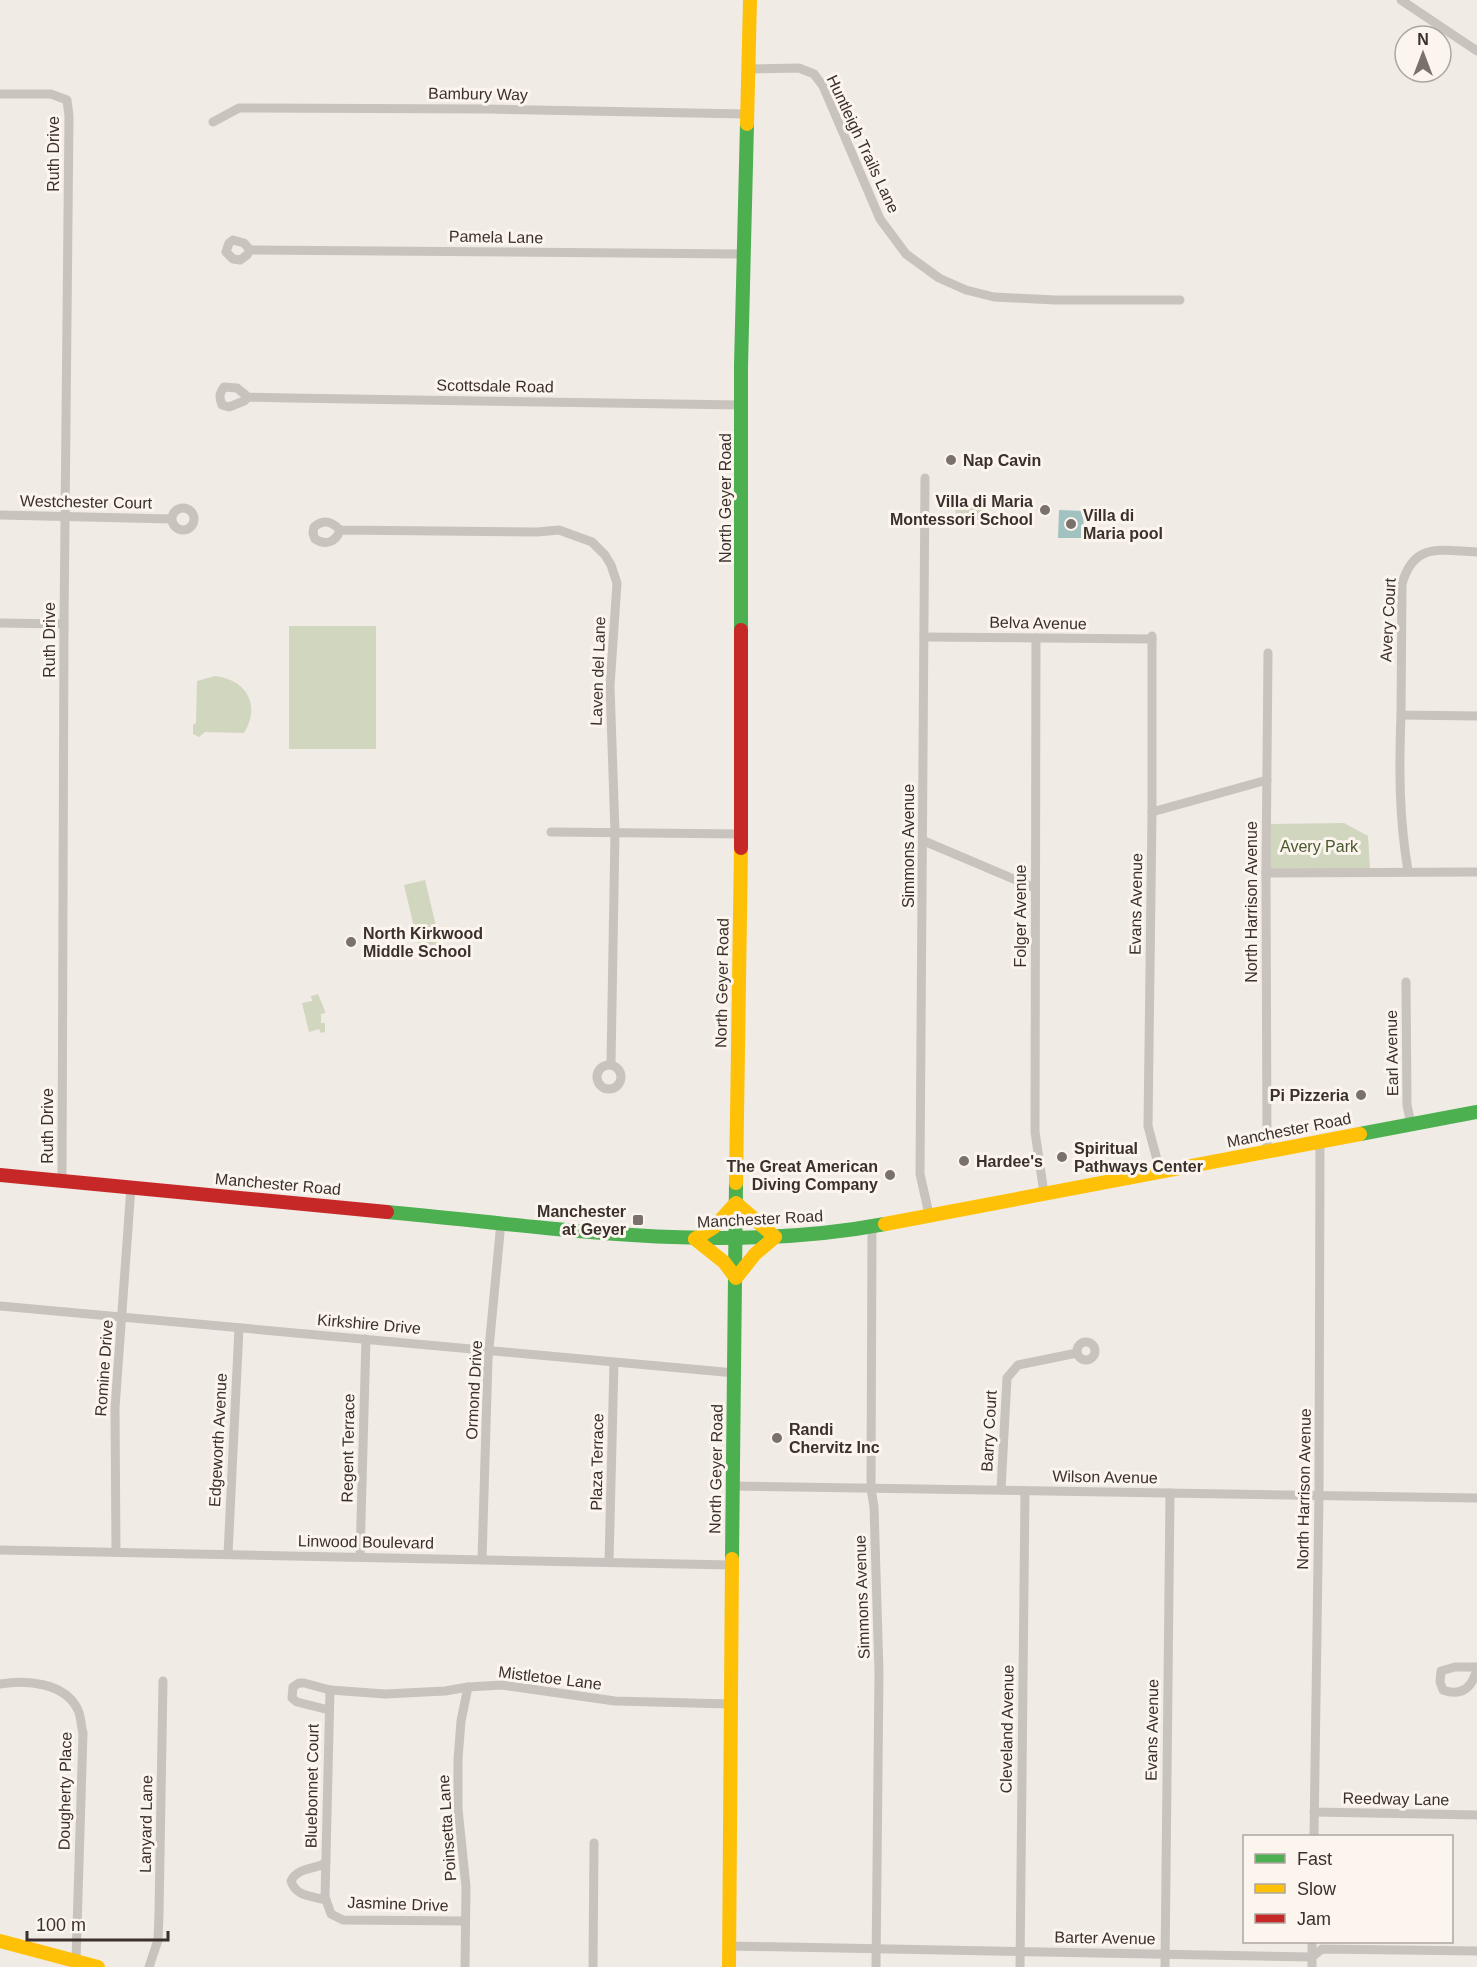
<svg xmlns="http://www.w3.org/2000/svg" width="1477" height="1967" viewBox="0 0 1477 1967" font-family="Helvetica,sans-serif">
  <rect width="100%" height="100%" fill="#f0ebe5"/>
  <g fill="#d1d6bf">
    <polygon points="982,502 982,526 956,524 955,503"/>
    <rect x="289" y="626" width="87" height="123"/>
    <path d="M215,676C247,680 261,705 244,733L205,732L199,737L193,734V725L196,723L197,681Z"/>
    <polygon points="1344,823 1368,836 1370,869 1269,869 1269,824"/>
    <polygon points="425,880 441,947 420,952 404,885"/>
    <polygon points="318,994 325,1011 325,1013 321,1014 321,1023 325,1023 325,1032 321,1033 319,1029 309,1032 302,1003 312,1001 311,996"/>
  </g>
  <polygon fill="#a1c2c1" points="1059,510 1084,511 1083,538 1058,538"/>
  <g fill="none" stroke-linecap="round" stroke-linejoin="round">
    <g stroke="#c9c3be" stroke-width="9">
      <polyline points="1401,0 1477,51"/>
      <polyline points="748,69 799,68 814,74 823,86 880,219 906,254 939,278 966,290 994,297 1055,300 1180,300"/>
      <polyline points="0,94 51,94 67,100 69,116 64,624 62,1180"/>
      <polyline points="213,122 239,108 486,109 746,114"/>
      <polyline points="250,250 247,255 240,260 233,259 226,252 229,243 233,240 244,243 250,250 742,254"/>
      <path d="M248,397L244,401L229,407L222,405C219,397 219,394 224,387L237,388L248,397L289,398L741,405"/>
      <polyline points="925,478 920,1174 929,1214"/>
      <circle cx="183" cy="519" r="11"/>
      <polyline points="0,515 171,519"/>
      <path d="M340,530C336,542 326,546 315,539L313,533L314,527C324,518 332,522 340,530L537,532L559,530L592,542L605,555L611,565L617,583L610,686L615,832L611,1063"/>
      <path d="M1477,552C1441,551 1414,541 1402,584L1401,715L1477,716"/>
      <polyline points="0,623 64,624"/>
      <polyline points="1152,636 1152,812 1148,1126 1160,1171"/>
      <polyline points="924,637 1152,639"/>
      <polyline points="1036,638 1035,1132 1044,1193"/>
      <path d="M1401,715C1399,769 1399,817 1408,871"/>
      <polyline points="1152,812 1267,780"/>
      <polyline points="551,832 741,834"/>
      <polyline points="924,841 1035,888"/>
      <polyline points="1266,873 1477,872"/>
      <polyline points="1406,982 1407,1105 1411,1124"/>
      <circle cx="609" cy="1077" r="12"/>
      <polyline points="1267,1151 1266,873 1268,653"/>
      <polyline points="872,1226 871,1488 874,1507 879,1672 876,1967"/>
      <polyline points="0,1306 735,1373"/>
      <circle cx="1086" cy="1351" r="9"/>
      <polyline points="732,1486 1477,1498"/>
      <polyline points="1001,1490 1007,1378 1018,1365 1077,1353"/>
      <polyline points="0,1550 731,1565"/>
      <polyline points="116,1552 115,1408 131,1187"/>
      <polyline points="228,1554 239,1328"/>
      <polyline points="360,1557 366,1339"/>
      <polyline points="482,1560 488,1359 501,1222"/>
      <polyline points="609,1562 614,1363"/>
      <path d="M1477,1667H1455L1441,1671L1440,1682L1443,1690C1462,1697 1473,1687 1477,1668"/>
      <path d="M0,1684C26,1680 65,1682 78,1710C81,1716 81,1726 83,1733L76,1961"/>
      <polyline points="330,1690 325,1897 331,1914 343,1920 465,1921"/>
      <polyline points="329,1710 297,1702 292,1698 293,1687 299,1683 304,1683 330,1690 385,1694 445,1691 468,1687 502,1685 615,1701 730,1704"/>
      <polyline points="1314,1812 1477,1815"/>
      <polyline points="1314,1836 1319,1495 1320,1141"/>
      <path d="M326,1863C313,1870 298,1867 291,1881C296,1897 312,1896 326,1900"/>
      <polyline points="729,1946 1312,1957 1322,1949 1477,1951"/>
      <polyline points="149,1967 158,1940 159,1914 163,1681"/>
      <polyline points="465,1967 466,1887 458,1809 458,1759 461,1721 468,1687"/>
      <polyline points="593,1967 594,1843"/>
      <polyline points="1020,1967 1025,1491"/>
      <polyline points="1165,1967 1170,1493"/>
      <polyline points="1312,1967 1312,1942"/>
    </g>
    <g stroke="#4caf50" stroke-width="14">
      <polyline points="741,630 741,366 747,124"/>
      <polyline points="1360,1134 1477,1112"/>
      <path d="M387,1212C552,1227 720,1255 885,1224"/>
      <polyline points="732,1559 736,1183"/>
    </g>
    <g stroke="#ffc107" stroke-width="14">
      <polyline points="747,124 750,0"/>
      <polyline points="736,1183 741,848"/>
      <polyline points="885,1224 1360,1134"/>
      <polyline points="695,1239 724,1262 736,1278 755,1254 775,1237"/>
      <polyline points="695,1239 714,1227 736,1203 775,1237"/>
      <polyline points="0,1941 98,1967"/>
      <polyline points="729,1967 732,1559"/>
    </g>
    <g stroke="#c62828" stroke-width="14">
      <polyline points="741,848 741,630"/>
      <polyline points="0,1175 387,1212"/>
    </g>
  </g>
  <g fill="#7a716c" stroke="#fbf5ee" stroke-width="2">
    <circle cx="951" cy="460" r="6"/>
    <circle cx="1045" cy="510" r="6"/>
    <circle cx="1071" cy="524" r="6"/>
    <circle cx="351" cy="942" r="6"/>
    <circle cx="1361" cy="1095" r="6"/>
    <circle cx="1062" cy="1157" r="6"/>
    <circle cx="964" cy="1161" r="6"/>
    <circle cx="890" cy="1175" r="6"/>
    <rect x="632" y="1214" width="12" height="12" rx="3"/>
    <circle cx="777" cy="1438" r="6"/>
  </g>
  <g text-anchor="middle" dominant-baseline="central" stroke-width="6" stroke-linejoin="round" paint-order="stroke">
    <g font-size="16" fill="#3b302b" stroke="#fbf5ee">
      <text transform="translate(478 94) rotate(1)">Bambury Way</text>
      <text transform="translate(863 144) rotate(65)">Huntleigh Trails Lane</text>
      <text transform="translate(53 154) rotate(-90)">Ruth Drive</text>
      <text transform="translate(496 237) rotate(1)">Pamela Lane</text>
      <text transform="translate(495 386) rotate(1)">Scottsdale Road</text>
      <text transform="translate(725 498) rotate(-90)">North Geyer Road</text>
      <text transform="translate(86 502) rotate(1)">Westchester Court</text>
      <text transform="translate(1388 620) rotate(-87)">Avery Court</text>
      <text transform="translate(1038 623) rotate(1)">Belva Avenue</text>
      <text transform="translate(49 640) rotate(-90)">Ruth Drive</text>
      <text transform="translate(598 671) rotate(-88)">Laven del Lane</text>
      <text transform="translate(908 846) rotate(-90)">Simmons Avenue</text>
      <text transform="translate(1251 902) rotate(-90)">North Harrison Avenue</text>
      <text transform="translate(1136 904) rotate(-89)">Evans Avenue</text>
      <text transform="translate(1020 916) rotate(-90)">Folger Avenue</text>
      <text transform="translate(722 983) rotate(-89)">North Geyer Road</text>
      <text transform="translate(1392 1053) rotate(-91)">Earl Avenue</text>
      <text transform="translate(47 1126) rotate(-90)">Ruth Drive</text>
      <text transform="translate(1289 1130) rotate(-11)">Manchester Road</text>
      <text transform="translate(278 1184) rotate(5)">Manchester Road</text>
      <text transform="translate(760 1219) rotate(-3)">Manchester Road</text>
      <text transform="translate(369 1324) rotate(5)">Kirkshire Drive</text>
      <text transform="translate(104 1368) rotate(-86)">Romine Drive</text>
      <text transform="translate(474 1390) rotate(-87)">Ormond Drive</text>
      <text transform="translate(989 1431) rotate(-87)">Barry Court</text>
      <text transform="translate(218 1440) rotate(-87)">Edgeworth Avenue</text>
      <text transform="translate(348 1448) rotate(-89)">Regent Terrace</text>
      <text transform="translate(597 1462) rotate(-89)">Plaza Terrace</text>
      <text transform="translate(716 1469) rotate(-89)">North Geyer Road</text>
      <text transform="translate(1105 1477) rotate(1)">Wilson Avenue</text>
      <text transform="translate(1304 1489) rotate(-89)">North Harrison Avenue</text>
      <text transform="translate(366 1542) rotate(1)">Linwood Boulevard</text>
      <text transform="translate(862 1597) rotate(-92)">Simmons Avenue</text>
      <text transform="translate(550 1678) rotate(7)">Mistletoe Lane</text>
      <text transform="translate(1007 1729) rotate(-89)">Cleveland Avenue</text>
      <text transform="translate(1152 1730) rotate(-89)">Evans Avenue</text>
      <text transform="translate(312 1786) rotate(-89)">Bluebonnet Court</text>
      <text transform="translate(65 1791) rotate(-89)">Dougherty Place</text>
      <text transform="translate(1396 1799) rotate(1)">Reedway Lane</text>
      <text transform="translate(146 1824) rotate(-89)">Lanyard Lane</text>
      <text transform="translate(447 1828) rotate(-94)">Poinsetta Lane</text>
      <text transform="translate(398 1904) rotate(2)">Jasmine Drive</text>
      <text transform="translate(1105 1938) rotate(1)">Barter Avenue</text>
    </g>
    <g font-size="16" font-weight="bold" fill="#3b302b" stroke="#fbf5ee" text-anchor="start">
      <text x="963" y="460">Nap Cavin</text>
      <text x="1033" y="501" text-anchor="end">Villa di Maria<tspan x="1033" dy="18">Montessori School</tspan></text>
      <text x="1083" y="515">Villa di<tspan x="1083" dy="18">Maria pool</tspan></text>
      <text x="363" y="933">North Kirkwood<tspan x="363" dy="18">Middle School</tspan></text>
      <text x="1349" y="1095" text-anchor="end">Pi Pizzeria</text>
      <text x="1074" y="1148">Spiritual<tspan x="1074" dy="18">Pathways Center</tspan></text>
      <text x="976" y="1161">Hardee's</text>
      <text x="878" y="1166" text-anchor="end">The Great American<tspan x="878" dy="18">Diving Company</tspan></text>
      <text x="626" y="1211" text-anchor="end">Manchester<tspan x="626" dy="18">at Geyer</tspan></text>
      <text x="789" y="1429">Randi<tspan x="789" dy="18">Chervitz Inc</tspan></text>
    </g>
    <g font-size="16" fill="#4a5a2e" stroke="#fbf5ee">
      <text x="1319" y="846">Avery Park</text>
    </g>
  </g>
  <rect x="1243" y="1835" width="210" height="108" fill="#fbf5ee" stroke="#aea6a0" stroke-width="1.5"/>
  <rect x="1255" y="1854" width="30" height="9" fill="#4caf50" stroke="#aea6a0" stroke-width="1.5"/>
  <text x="1297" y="1865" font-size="18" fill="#3b302b">Fast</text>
  <rect x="1255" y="1884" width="30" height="9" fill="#ffc107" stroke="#aea6a0" stroke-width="1.5"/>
  <text x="1297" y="1895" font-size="18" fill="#3b302b">Slow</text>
  <rect x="1255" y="1914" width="30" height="9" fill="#c62828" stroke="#aea6a0" stroke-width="1.5"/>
  <text x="1297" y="1925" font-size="18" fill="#3b302b">Jam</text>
  <g transform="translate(1423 54)"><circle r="28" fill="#fbf5ee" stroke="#aea6a0" stroke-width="1.5"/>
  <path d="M0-4.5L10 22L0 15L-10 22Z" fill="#7a716c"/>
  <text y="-9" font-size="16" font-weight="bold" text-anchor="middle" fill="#3b302b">N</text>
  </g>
  <path d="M27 1931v9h141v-9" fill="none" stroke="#3b302b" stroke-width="3"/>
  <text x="36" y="1931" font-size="18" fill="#3b302b" stroke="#fbf5ee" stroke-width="4.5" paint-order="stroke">100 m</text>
</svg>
